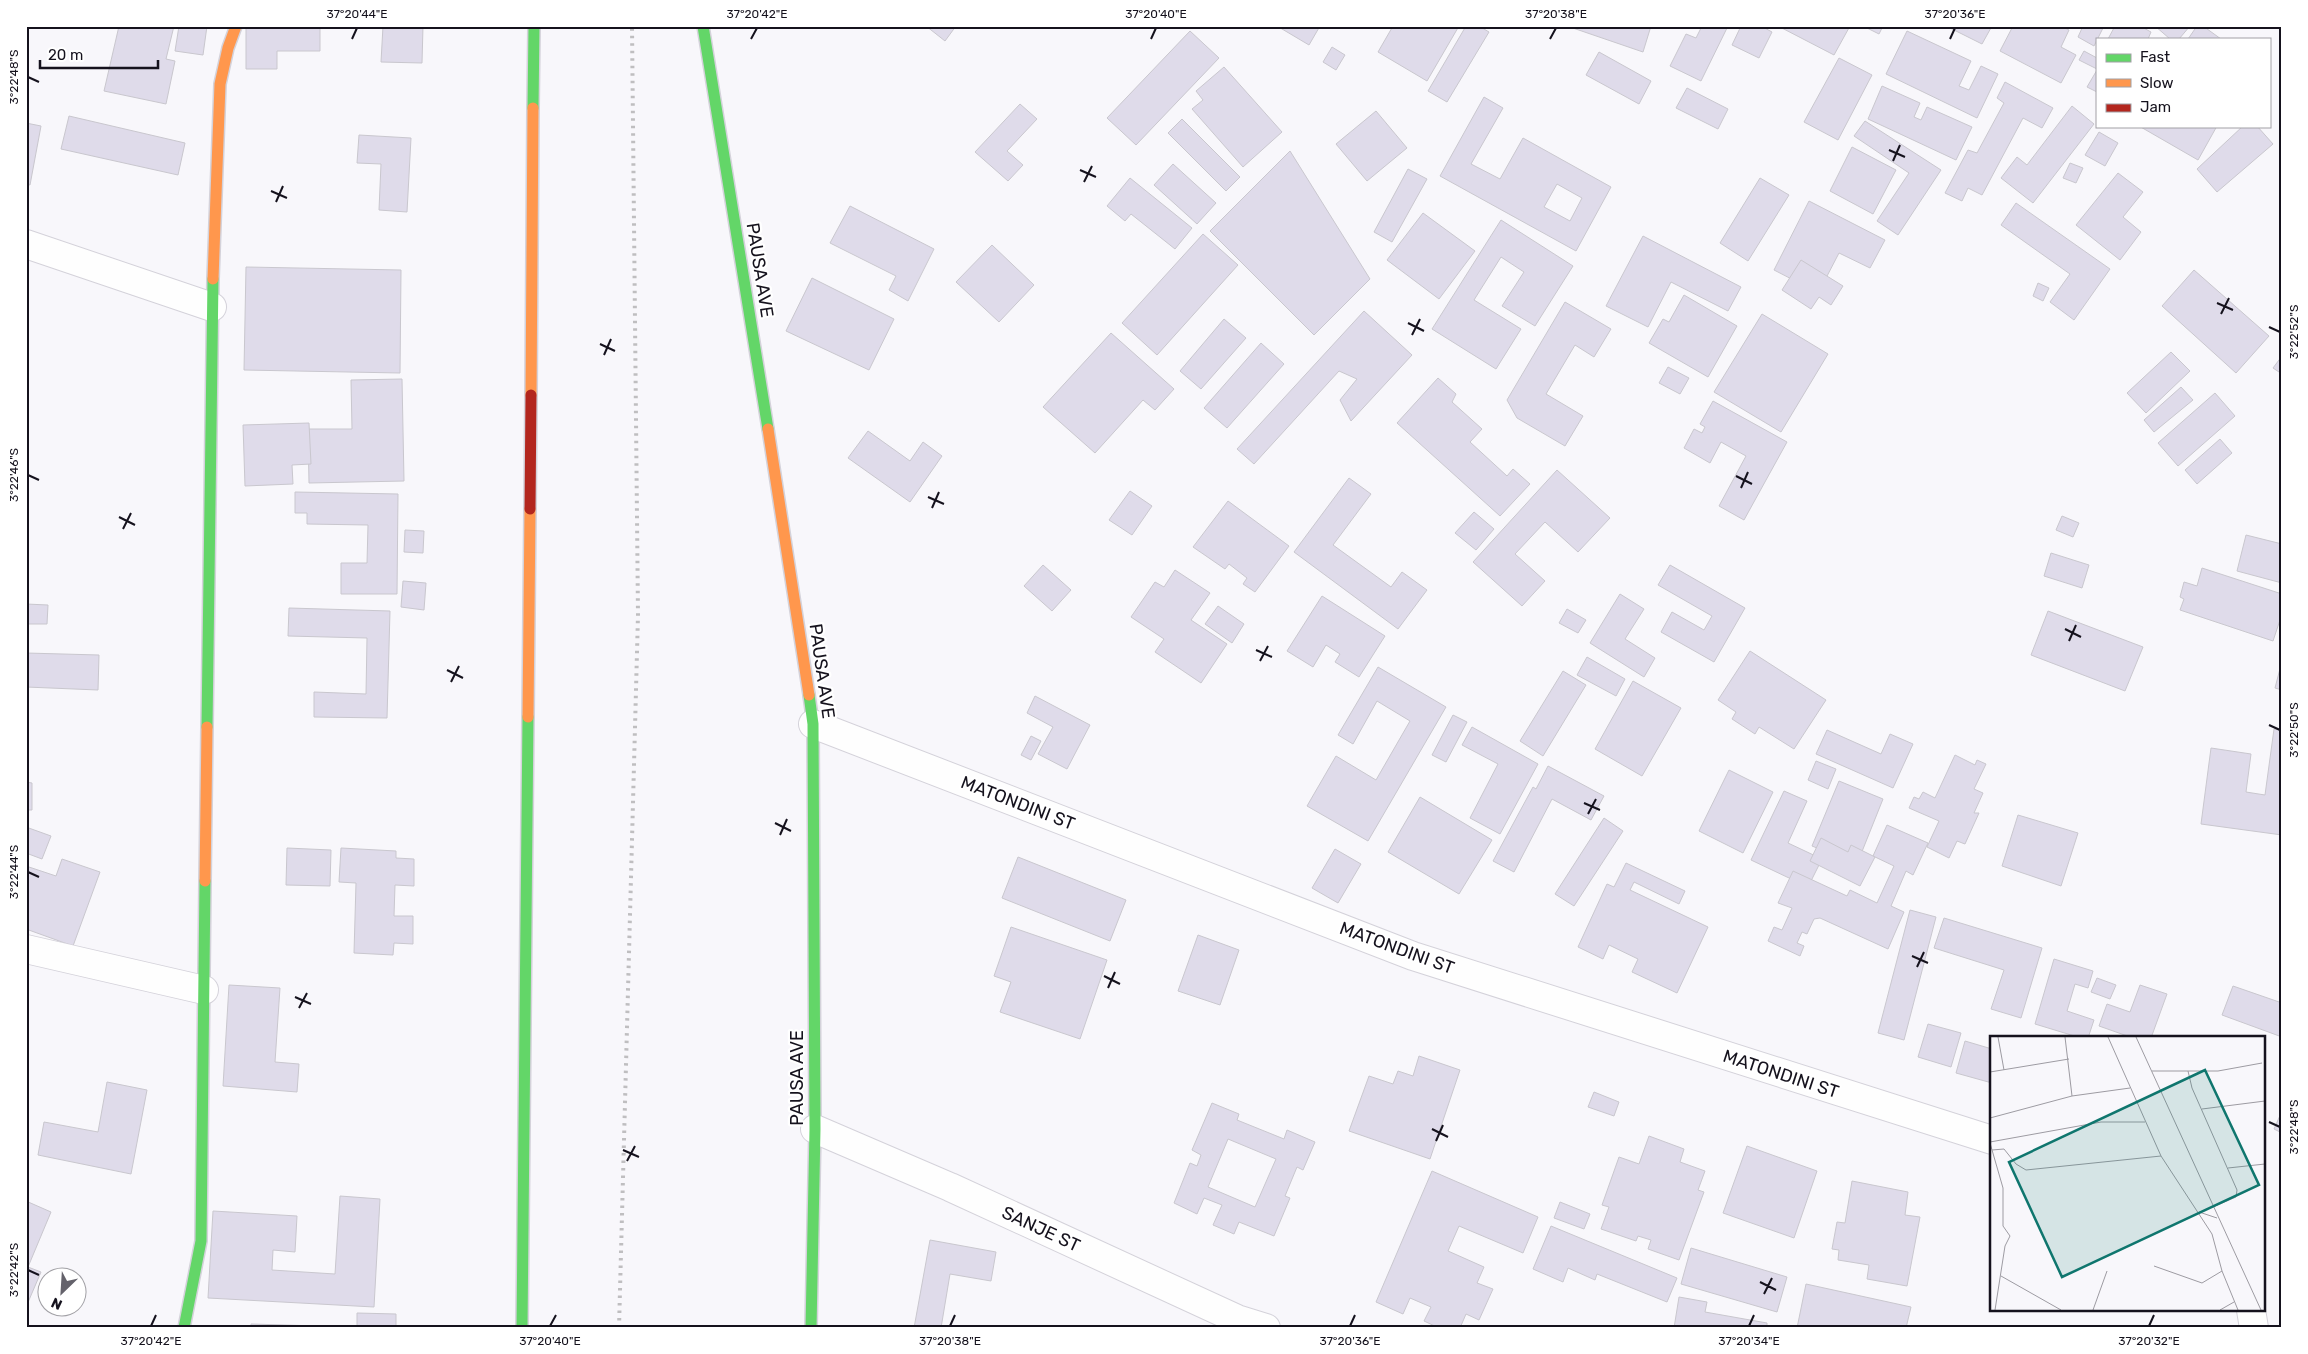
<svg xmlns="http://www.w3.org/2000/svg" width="2308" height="1354" viewBox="0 0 2308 1354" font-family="Rubik,sans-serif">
  <rect width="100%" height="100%" fill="#f8f7fb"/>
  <g fill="#dfdbea" stroke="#c9c7ce" fill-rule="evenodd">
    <polygon points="119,26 174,26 166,59 175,61 166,104 104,91"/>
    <polygon points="179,26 207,26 203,55 175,51"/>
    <polygon points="246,26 320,26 320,51 277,51 277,69 246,69"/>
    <polygon points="383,26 423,26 422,63 381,62"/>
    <polygon points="926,26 956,26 945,41"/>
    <polygon points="1277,26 1320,26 1309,45"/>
    <polygon points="1393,26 1459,26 1427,81 1378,52"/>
    <polygon points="1466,26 1479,26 1489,32 1447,102 1428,91"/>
    <polygon points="1567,26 1651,26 1643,52"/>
    <polygon points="1702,26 1728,26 1701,81 1670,66 1686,34 1696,38"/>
    <polygon points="1741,26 1761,26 1772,32 1759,58 1732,45"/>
    <polygon points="1778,26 1850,26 1834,55"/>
    <polygon points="1863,26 1883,26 1879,34"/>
    <polygon points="1946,26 1992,26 1982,44"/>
    <polygon points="2013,26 2061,26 2069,30 2061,47 2076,55 2061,83 2000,51"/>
    <polygon points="2083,26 2104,26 2094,46 2078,37"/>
    <polygon points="2115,26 2140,26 2151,32 2148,39 2108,39"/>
    <polygon points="2155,26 2190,26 2179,39 2170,39"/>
    <polygon points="2197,26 2203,26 2221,39 2188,39"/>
    <polygon points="1190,31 1219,58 1136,145 1107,118"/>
    <polygon points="1907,31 1971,61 1959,86 1969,90 1981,66 1998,74 1977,118 1886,74"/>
    <polygon points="1332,47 1345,55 1336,70 1323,62"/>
    <polygon points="2084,51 2097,58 2097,69 2079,60"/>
    <polygon points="1599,52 1651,81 1639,104 1586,75"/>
    <polygon points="1839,58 1872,75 1838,140 1804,122"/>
    <polygon points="1224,67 1282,132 1243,167 1192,109 1203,100 1196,91"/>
    <polygon points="2097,70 2097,92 2087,87"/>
    <polygon points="2005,82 2053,108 2042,128 2023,118 1982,195 1968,188 1962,201 1945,193 1968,150 1977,153 2004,103 1997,98"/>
    <polygon points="1882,86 1920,103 1914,117 1921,120 1927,107 1972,127 1956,160 1868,119"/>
    <polygon points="1687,88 1728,109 1718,129 1676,108"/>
    <path d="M1484,97L1503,108L1471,164L1500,179L1523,138L1611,187L1576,251L1440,176ZM1557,184L1582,198L1570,221L1544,207Z"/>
    <polygon points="1020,104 1037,119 1007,151 1023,165 1008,181 975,152"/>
    <polygon points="2072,106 2094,124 2033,203 2001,178 2017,157 2027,165"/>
    <polygon points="1376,111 1407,148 1367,181 1336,144"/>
    <polygon points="69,116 185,143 178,175 61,149"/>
    <polygon points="1182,119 1240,177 1226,191 1168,133"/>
    <polygon points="1865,121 1941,170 1898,235 1877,221 1909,173 1854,136"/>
    <polygon points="26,123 41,126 30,185 26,184"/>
    <polygon points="2139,126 2217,126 2198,160"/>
    <polygon points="2243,126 2257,126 2273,144 2217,192 2197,169"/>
    <polygon points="2099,132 2118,143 2105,166 2085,155"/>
    <polygon points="359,135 411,138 407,212 379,210 381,164 357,163"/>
    <polygon points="1852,147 1896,170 1873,214 1830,191"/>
    <polygon points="1290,151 1370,279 1314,335 1210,231"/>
    <polygon points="2070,163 2083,168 2076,183 2063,178"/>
    <polygon points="1173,164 1216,203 1197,224 1154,185"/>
    <polygon points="1408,169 1427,179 1392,242 1374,232"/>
    <polygon points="2118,173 2143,192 2123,217 2141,232 2120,260 2076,225"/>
    <polygon points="1130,178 1192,228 1175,249 1131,214 1125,221 1107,206"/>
    <polygon points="1760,178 1789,195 1748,261 1720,243"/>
    <polygon points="1809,201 1885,240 1870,268 1839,253 1825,280 1813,275 1807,287 1774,270"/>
    <polygon points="2016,203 2110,269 2074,320 2050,302 2070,274 2001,225"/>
    <polygon points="850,206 934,249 908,301 889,290 896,276 830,243"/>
    <polygon points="1423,213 1475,251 1439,299 1387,260"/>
    <polygon points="1501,220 1573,266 1535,326 1502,306 1524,272 1501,257 1474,300 1521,329 1496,369 1432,329"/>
    <polygon points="1203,234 1238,265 1157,355 1122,323"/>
    <polygon points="1643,236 1741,287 1728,311 1671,282 1648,327 1606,306"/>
    <polygon points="992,245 1034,285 999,322 956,282"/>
    <polygon points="1801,260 1843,286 1831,305 1819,297 1811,309 1782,290"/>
    <polygon points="246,267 401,270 400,373 244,370"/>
    <polygon points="2194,270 2269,336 2236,373 2162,306"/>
    <polygon points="812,278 894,319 869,370 786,331"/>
    <polygon points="2038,283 2049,288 2043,301 2033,296"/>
    <polygon points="1684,295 1737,326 1708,377 1649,343 1663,319 1669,322"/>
    <polygon points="1565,302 1611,329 1594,357 1575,345 1546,394 1583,416 1565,446 1517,418 1507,400"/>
    <polygon points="1364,311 1412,355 1351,421 1340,400 1357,379 1339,371 1254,464 1237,449"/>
    <polygon points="1762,314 1828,354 1781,432 1714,392"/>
    <polygon points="1224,319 1246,338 1201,389 1180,371"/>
    <polygon points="1111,333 1174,389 1155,410 1143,400 1095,453 1043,407"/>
    <polygon points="1261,343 1284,364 1227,428 1204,408"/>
    <polygon points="2171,352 2190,371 2146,413 2127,393"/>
    <polygon points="2282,356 2282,374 2273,368"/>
    <polygon points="1668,367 1689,378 1680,394 1659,383"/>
    <polygon points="1438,378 1456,394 1452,402 1482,429 1470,442 1507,476 1513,469 1530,484 1500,516 1397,423"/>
    <polygon points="402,379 404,481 309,483 308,429 352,429 351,380"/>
    <polygon points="2181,387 2193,400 2154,432 2144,420"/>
    <polygon points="2215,393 2235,416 2178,466 2158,443"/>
    <polygon points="1713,401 1787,442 1744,520 1719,506 1746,456 1721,442 1710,463 1684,448 1694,429 1702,433 1705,427 1700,424"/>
    <polygon points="309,423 311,464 292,465 293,484 245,486 243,425"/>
    <polygon points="868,431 910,461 923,442 942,456 910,502 848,458"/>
    <polygon points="2220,439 2232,453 2197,484 2185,470"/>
    <polygon points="1557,470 1610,518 1578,552 1545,522 1515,554 1545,581 1522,606 1473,562"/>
    <polygon points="1349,478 1371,494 1333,545 1391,587 1402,572 1427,590 1398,629 1294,552"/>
    <polygon points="1130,491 1152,506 1132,535 1109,520"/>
    <polygon points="295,492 398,494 397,594 341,594 341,563 367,563 368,525 307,524 307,513 295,513"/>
    <polygon points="1228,501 1289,546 1255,592 1243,584 1247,578 1229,564 1225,569 1193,547"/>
    <polygon points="1474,512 1494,529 1476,550 1455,533"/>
    <polygon points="2062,516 2079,523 2073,537 2056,530"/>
    <polygon points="405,530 424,531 423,553 404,552"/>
    <polygon points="2246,535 2282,544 2282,583 2237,571"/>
    <polygon points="2051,553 2089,565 2082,588 2044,576"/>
    <polygon points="1043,565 1071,590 1052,611 1024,586"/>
    <polygon points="1670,565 1745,608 1714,662 1661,632 1672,612 1704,630 1712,616 1658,585"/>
    <polygon points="2202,568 2282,594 2282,614 2273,641 2180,610 2184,599 2180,597 2184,582 2197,586"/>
    <polygon points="1175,570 1210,593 1191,620 1227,644 1201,683 1155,652 1164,639 1131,617 1155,582 1164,587"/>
    <polygon points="403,581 426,583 424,610 401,607"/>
    <polygon points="1620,594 1644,609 1625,639 1655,658 1644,677 1590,643"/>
    <polygon points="1322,596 1385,636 1359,677 1335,662 1340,654 1326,645 1313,667 1287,651"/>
    <polygon points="26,604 48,605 47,624 26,624"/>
    <polygon points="1218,606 1244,624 1232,643 1205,624"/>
    <polygon points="289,608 390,611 387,718 314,717 314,692 366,694 367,638 288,636"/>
    <polygon points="1567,609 1586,620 1578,633 1559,623"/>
    <polygon points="2048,611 2143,647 2125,691 2031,655"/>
    <polygon points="1750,651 1826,700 1794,749 1759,727 1755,734 1732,719 1736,712 1718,700"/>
    <polygon points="26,653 99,655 98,690 26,687"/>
    <polygon points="1587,657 1625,679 1616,696 1577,675"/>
    <polygon points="2282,661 2282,690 2275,688"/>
    <polygon points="1378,667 1446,707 1368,841 1307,806 1336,756 1376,780 1410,721 1377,701 1353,744 1338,735"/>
    <polygon points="1563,671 1586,685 1543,756 1520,741"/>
    <polygon points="1633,681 1681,708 1642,776 1595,749"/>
    <polygon points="1035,696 1090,725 1067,769 1038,754 1053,727 1027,713"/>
    <polygon points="1453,715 1467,722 1446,762 1432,755"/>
    <polygon points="1472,727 1538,764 1500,834 1470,818 1498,764 1462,745"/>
    <polygon points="2274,729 2282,730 2282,835 2201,824 2211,748 2251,754 2246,792 2265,795"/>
    <polygon points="1827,730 1881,754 1890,734 1913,744 1893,788 1816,754"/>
    <polygon points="1031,736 1041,741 1031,760 1021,755"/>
    <polygon points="1955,755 1975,765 1977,760 1986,764 1974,789 1983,793 1974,813 1979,813 1965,844 1957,841 1949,858 1927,847 1939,821 1909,808 1914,797 1919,799 1923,792 1935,798"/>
    <polygon points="1816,761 1836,769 1828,789 1808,780"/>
    <polygon points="1548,766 1604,796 1591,820 1552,799 1514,872 1493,861 1533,787 1536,789"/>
    <polygon points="1729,770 1773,792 1743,853 1699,831"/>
    <polygon points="1839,781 1883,799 1857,864 1812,846"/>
    <polygon points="26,782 32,783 32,810 26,810"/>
    <polygon points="1784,791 1807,801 1788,843 1822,859 1808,887 1751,860"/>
    <polygon points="1420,797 1492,840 1459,894 1388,852"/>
    <polygon points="2018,815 2078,833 2061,886 2002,866"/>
    <polygon points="1604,818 1623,831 1574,906 1555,894"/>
    <polygon points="1887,825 1928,843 1913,875 1906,871 1891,906 1904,912 1888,949 1820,918 1814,919 1807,934 1802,932 1797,943 1804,946 1800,956 1768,941 1774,927 1782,930 1792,908 1778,903 1793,871 1847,896 1850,890 1877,903 1894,866 1873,856"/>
    <polygon points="26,827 51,836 42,859 26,853"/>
    <polygon points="1821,838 1848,852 1851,845 1875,857 1860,886 1810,861"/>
    <polygon points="287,848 331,850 330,886 286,885"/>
    <polygon points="341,848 396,851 396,858 414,859 414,886 395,885 394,916 413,916 413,944 394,943 393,955 354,953 356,883 339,882"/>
    <polygon points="1335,849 1361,864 1338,903 1312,888"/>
    <polygon points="1018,857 1126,900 1110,941 1002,898"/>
    <polygon points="62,859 100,872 73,946 26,929 26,875 29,867 56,876"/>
    <polygon points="1626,863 1685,891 1679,904 1634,882 1630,890 1708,927 1677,993 1632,972 1638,959 1609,945 1603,959 1578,947 1607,884 1614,887"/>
    <polygon points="1910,910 1936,917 1904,1040 1878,1033"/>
    <polygon points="1944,918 2042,948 2021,1018 1991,1009 2004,970 1934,948"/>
    <polygon points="1011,927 1107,960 1080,1039 1000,1012 1011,982 994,976"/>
    <polygon points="1198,935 1239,950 1220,1005 1178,991"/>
    <polygon points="2054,959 2093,971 2088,988 2075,984 2067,1011 2094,1020 2088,1038 2081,1038 2035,1024"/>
    <polygon points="2097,978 2116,985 2110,999 2091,992"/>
    <polygon points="229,985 280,988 275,1062 299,1064 297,1092 223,1086"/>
    <polygon points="2140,985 2167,994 2151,1038 2133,1038 2099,1026 2107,1004 2130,1012"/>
    <polygon points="2233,986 2282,1003 2282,1037 2222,1015"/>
    <polygon points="1928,1024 1961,1033 1951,1067 1918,1057"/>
    <polygon points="1965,1041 1992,1049 1992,1083 1956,1073"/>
    <polygon points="1419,1056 1460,1070 1430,1159 1349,1131 1369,1076 1393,1084 1398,1071 1413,1076"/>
    <polygon points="107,1082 147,1090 131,1174 38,1155 44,1122 98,1132"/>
    <polygon points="1594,1092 1619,1102 1614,1116 1588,1107"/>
    <path d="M1212,1103L1239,1114L1237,1120L1284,1139L1287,1130L1315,1142L1303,1170L1297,1167L1285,1196L1290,1198L1274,1236L1239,1222L1234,1234L1213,1225L1222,1205L1204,1198L1197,1214L1174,1203L1190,1163L1197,1166L1201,1155L1192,1150ZM1228,1139L1276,1159L1255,1207L1208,1187Z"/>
    <polygon points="2282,1111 2282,1133 2274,1129"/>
    <polygon points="1649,1136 1684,1149 1680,1162 1705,1171 1698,1190 1704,1192 1679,1260 1648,1249 1651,1240 1638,1236 1636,1241 1601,1229 1609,1207 1602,1205 1619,1157 1639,1164"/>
    <polygon points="1747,1146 1817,1171 1794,1238 1723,1213"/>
    <polygon points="1432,1171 1538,1217 1523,1253 1459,1226 1448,1251 1484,1267 1477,1283 1493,1289 1479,1320 1466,1314 1460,1328 1439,1328 1424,1321 1431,1307 1410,1298 1403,1314 1376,1302"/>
    <polygon points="1852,1181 1908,1192 1905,1215 1920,1217 1907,1286 1867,1279 1869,1265 1838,1260 1839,1250 1832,1249 1837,1222 1845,1223"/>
    <polygon points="340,1196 380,1199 374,1307 208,1298 213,1211 297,1216 295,1252 273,1250 272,1270 335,1274"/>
    <polygon points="26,1201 51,1212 28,1267 41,1272 26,1307"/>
    <polygon points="1560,1202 1590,1214 1584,1229 1554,1218"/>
    <polygon points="1551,1226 1677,1278 1667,1302 1597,1274 1595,1280 1568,1268 1563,1282 1533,1269"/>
    <polygon points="930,1240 996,1252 991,1281 950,1274 941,1328 914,1328"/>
    <polygon points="1691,1248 1787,1277 1777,1312 1681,1284"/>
    <polygon points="1806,1284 1911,1307 1906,1328 1797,1328"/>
    <polygon points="1679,1297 1707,1302 1705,1312 1767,1323 1767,1328 1674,1328"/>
    <polygon points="357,1313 396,1314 396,1328 357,1328"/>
    <polygon points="251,1324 351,1327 351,1328 251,1328"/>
  </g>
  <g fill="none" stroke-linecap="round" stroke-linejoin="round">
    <defs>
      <g id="street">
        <polyline points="26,244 212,307"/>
        <polyline points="813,724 1413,956 1992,1140"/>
        <polyline points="26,949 204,990"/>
        <polyline points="815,1129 950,1187 1237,1319 1266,1328"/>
        <polyline points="2251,1310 2254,1328"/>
      </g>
      <g id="fast">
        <polyline points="703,26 768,429"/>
        <polyline points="533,108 534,26"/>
        <polyline points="809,695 813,724 815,1129 811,1328"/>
        <polyline points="207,727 213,279"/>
        <polyline points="184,1328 201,1241 205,881"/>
        <polyline points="522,1328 528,717"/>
      </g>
      <g id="slow">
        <polyline points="213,279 220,84 228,48 236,26"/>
        <polyline points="531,395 533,108"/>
        <polyline points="768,429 809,695"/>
        <polyline points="528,717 530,509"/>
        <polyline points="205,881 207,727"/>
      </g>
      <polyline id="jam" points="530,509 531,395"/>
    </defs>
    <use href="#street" stroke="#d4d2da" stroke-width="30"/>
    <use href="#fast" stroke="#d4d2da" stroke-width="14"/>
    <use href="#slow" stroke="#d4d2da" stroke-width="14"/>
    <use href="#jam" stroke="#d4d2da" stroke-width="14"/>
    <use href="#street" stroke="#fefefe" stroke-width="28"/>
    <use href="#fast" stroke="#63d668" stroke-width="11"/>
    <use href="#slow" stroke="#ff974d" stroke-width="11"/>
    <use href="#jam" stroke="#b3261e" stroke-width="11"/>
    <polyline stroke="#bfbec0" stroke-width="4" stroke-dasharray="2.5 5" stroke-linecap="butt" points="619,1328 638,615 632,26"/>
  </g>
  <path fill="none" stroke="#15121d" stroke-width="2" d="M352,39L357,28M751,39L757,28M1151,39L1156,28M1550,39L1556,28M1950,39L1955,28M28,77L39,82M1889,150L1905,157M1893,161L1900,145M1080,170L1096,177M1084,182L1092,166M271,191L287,198M276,202L283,186M2217,303L2233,310M2221,314L2229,298M1408,323L1424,331M2269,327L2280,332M1412,335L1420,319M600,344L615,351M604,355L611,339M28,475L39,480M1736,476L1752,484M1741,488L1748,472M928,497L944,504M932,508L939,492M119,517L135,525M123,529L131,513M2065,629L2081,637M2069,641L2076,625M1256,650L1272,657M1260,661L1268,646M447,670L463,678M451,682L459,666M2269,725L2280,730M1584,803L1600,810M1588,814L1596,799M775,823L791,831M780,835L787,819M28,872L39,877M1912,956L1928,963M1917,967L1924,952M1104,976L1120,984M1108,988L1115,972M295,997L311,1004M299,1008L307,993M2269,1122L2280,1127M1432,1129L1448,1137M1436,1141L1443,1125M623,1150L639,1157M627,1161L635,1146M28,1270L39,1275M1760,1282L1776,1290M1764,1294L1772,1278M151,1326L156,1315M550,1326L556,1315M950,1326L955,1315M1350,1326L1355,1315M1749,1326L1754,1315M2149,1326L2154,1315"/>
  <g text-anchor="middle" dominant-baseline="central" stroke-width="4.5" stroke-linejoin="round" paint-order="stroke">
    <g font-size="18" fill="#15121d" stroke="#fff">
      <text transform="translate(760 270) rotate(81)">PAUSA AVE</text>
      <text transform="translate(822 671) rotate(82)">PAUSA AVE</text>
      <text transform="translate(1018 803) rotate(21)">MATONDINI ST</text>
      <text transform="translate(1397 948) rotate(20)">MATONDINI ST</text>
      <text transform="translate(1781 1074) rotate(18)">MATONDINI ST</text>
      <text transform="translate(797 1078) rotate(-90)">PAUSA AVE</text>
      <text transform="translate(1041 1229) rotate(25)">SANJE ST</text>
    </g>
  </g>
  <g transform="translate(1990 1036)">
    <rect width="275" height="275" fill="#f8f7fb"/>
    <path fill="none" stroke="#9d9ba2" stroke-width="1" d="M8,1L14,34M75,1L82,60M118,1L171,120L222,198L232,235L248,274M146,1L271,274M162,35H228L272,27M198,35L202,52L247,154L246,161L223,171M0,36L79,23M212,73L275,65M0,82L82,60L140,52M0,106L111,86H155M0,107L13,152V190L20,200L15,210L5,274M2,114L14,113L26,128L36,134L171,120M238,132L275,128M209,176L227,182M164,230L212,247L232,235M11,240L71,274M103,274L117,235M230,274L244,266"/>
    <path fill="#0f766e" fill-opacity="0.15" stroke="#0f766e" stroke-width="2.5" d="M215,34L269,149L72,241L19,126Z"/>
    <rect width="275" height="275" fill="none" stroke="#15121d" stroke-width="2.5"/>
  </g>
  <rect width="2308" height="1354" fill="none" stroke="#ffffff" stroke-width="55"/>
  <rect x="2096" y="38" width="175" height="90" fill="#ffffff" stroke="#a1a0a5"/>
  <rect x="2106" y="54" width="25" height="8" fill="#63d668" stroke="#a1a0a5"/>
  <text x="2140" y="62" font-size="15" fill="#15121d">Fast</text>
  <rect x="2106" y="79" width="25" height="8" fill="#ff974d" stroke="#a1a0a5"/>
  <text x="2140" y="88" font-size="15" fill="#15121d">Slow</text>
  <rect x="2106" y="104" width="25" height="8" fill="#b3261e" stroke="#a1a0a5"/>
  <text x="2140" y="112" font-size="15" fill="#15121d">Jam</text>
  <g transform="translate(62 1292) rotate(205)"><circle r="24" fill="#ffffff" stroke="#a1a0a5"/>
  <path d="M0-4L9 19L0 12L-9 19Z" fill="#64626b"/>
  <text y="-8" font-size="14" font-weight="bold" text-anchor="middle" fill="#15121d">N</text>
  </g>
  <path d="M40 60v8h118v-8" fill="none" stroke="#15121d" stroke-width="2.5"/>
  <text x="48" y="60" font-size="15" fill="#15121d" stroke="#ffffff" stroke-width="4" paint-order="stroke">20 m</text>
  <rect x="28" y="28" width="2252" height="1298" fill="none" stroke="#15121d" stroke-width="2"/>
  <g font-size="12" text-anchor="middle" fill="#15121d">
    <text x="357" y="18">37°20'44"E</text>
    <text x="757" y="18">37°20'42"E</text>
    <text x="1156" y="18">37°20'40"E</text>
    <text x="1556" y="18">37°20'38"E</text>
    <text x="1955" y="18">37°20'36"E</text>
    <text transform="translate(14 77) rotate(-90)" y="4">3°22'48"S</text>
    <text transform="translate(2294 332) rotate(-90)" y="4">3°22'52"S</text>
    <text transform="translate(14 475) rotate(-90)" y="4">3°22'46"S</text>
    <text transform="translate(2294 730) rotate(-90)" y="4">3°22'50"S</text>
    <text transform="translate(14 872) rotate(-90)" y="4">3°22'44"S</text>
    <text transform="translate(2294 1127) rotate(-90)" y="4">3°22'48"S</text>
    <text transform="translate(14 1270) rotate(-90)" y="4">3°22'42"S</text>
    <text x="151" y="1345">37°20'42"E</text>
    <text x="550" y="1345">37°20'40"E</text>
    <text x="950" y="1345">37°20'38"E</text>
    <text x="1350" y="1345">37°20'36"E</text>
    <text x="1749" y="1345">37°20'34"E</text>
    <text x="2149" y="1345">37°20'32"E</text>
  </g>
</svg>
